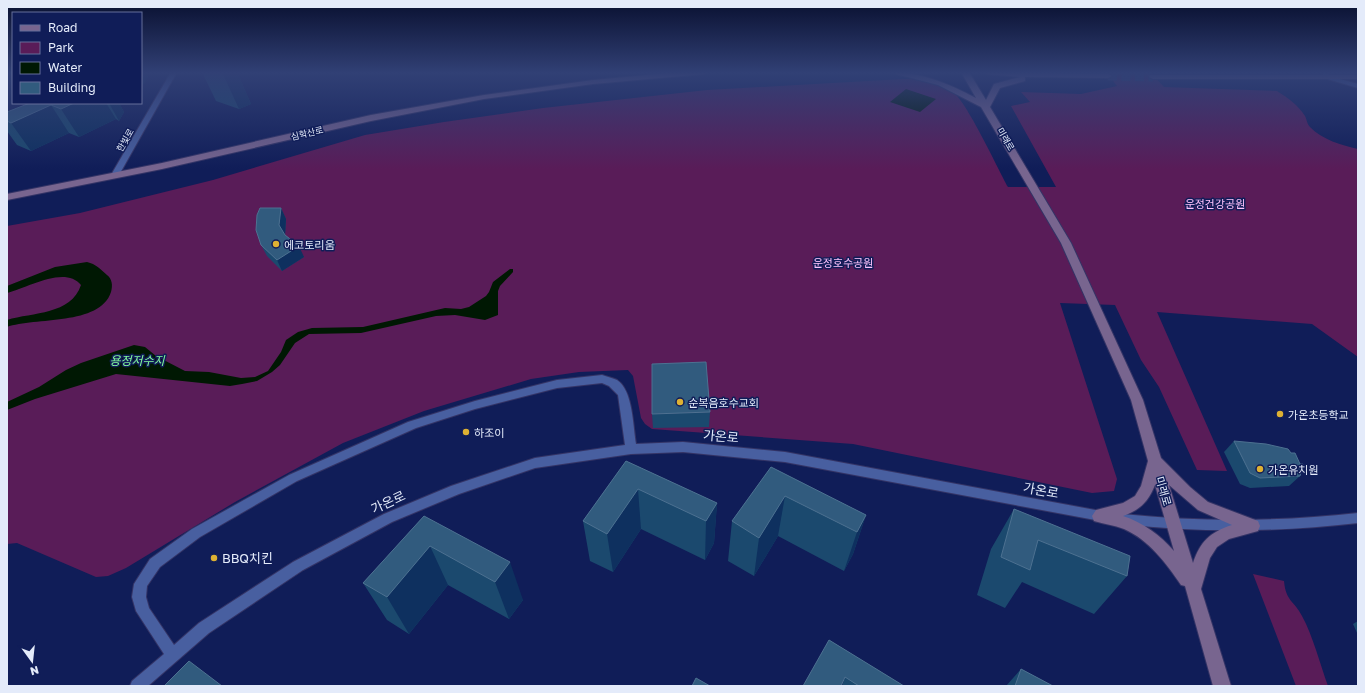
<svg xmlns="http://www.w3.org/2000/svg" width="1365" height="693" viewBox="0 0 1365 693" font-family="'Golos Text','Noto Sans KR',sans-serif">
  <rect width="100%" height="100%" fill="#101d58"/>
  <g fill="#591c58">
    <path d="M1106,72H1150L1164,87L1277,91C1288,98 1298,105 1305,116C1307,120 1307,124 1310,127C1322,140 1342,145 1358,149V357L1312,324L1157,312L1227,471L1197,470L1159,387L1141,360L1115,305L1060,303L1117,479L1114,491L1092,493L853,444L652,429L645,424L641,418L633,376L628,370L579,372L531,379L424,411L343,443L235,502L126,568L108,576L96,577L17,543L7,544V226L80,213L213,180L365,135L444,122L543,108L707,90L903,79C920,79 937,80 952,91C966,100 998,169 1008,187H1056L1011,106L1030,102L1021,92L1081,94L1117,86Z"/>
    <path d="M1253,574L1284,581C1286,602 1294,600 1302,616C1313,636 1320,664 1328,686H1296Z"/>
  </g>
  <g fill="#001803">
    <polygon points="906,89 936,99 920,112 890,102"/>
    <path d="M87,262C96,264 100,269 107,275C112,279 113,285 111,292C100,326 35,317 7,327V320C33,312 71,315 81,285C65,265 27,288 7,293V286L55,267Z"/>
    <polygon points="510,269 513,269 513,272 500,286 498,291 498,315 485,320 455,315 436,316 361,333 309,334 295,343 280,365 272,372 257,381 242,384 230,386 116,374 35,399 7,410 7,402 39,387 66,370 81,363 134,345 145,347 156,356 185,371 209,372 241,378 255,377 268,371 281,352 286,340 298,332 312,328 363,327 445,308 461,309 469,307 486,296 489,292 493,282"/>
  </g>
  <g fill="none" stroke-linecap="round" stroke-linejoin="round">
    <polyline stroke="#303c70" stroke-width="9" stroke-dasharray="9 4.5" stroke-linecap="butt" points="1108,76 1153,77"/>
    <defs>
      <g id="street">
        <polygon points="171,72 177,72 119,175 115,177 112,177 111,175"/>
        <polygon points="1323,72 1329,72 1329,76 1358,84 1358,88 1324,78"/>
        <path d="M602,375C607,377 613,378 617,380C633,390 633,427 636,444L683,442L785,452L1106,512L1110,513L1112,517L1110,521L1106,522L785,462L683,452L631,454L535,468L459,494L392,522L303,570L209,633L148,686H130L132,681L164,654L136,611L132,597L134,584L150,559L192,529L289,475L408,422L475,401L557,380ZM602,383L609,386L618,395L625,445L535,458L451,486L384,514L293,562L199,623L174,645L149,608L146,597L147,586L160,567L200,537L297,481L416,428L475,409L557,388Z"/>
        <path d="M1358,513V523C1279,532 1201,533 1122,524L1118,523L1116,519L1118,515L1122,514C1201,522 1279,522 1358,513Z"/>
      </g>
      <g id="secondary">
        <polygon points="678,72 709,72 705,74 593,84 484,99 371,121 162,169 7,200 7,194 162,163 371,115 484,95 593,80"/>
        <path d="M888,72C922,72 947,83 976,98L961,72H969L986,100L994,84L1020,77L986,74L982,72L1108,74L1112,76L1108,78L1025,77V81L1000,88L990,107L1071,243L1143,400L1161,458L1190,487L1208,502L1258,521L1260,526L1258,531L1229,539L1217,547L1210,558L1201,589L1231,686H1213L1185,586L1181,585C1166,563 1149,540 1124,529C1114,525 1104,524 1094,521L1092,516L1096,510L1123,503L1135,496L1141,486L1148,461L1131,400L1061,243L981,107L938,85ZM1155,485L1174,551C1160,535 1144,523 1123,516C1140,510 1148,502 1155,485ZM1169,485L1198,510L1232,525C1210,532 1200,542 1193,563Z"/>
        <polygon points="1150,75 1358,75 1358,79 1153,79 1149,77"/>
      </g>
    </defs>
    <use href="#street" stroke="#343466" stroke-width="2"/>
    <use href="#secondary" stroke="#343466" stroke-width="2"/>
    <use href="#street" fill="#485fa0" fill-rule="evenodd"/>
    <use href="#secondary" fill="#78658f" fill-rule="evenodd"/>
  </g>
  <g fill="#1b496e">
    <polygon points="202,72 237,72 251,104 239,109 216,101"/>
    <polygon points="30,103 119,103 124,112 119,121 116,119 79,137 69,133 31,151 17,145 7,131 7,112"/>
    <polygon points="281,208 286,219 285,235 304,257 282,271 267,256 261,245"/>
    <polygon points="710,412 709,427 653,428 652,414"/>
    <polygon points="1234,441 1300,476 1289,486 1250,488 1240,484 1224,452"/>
    <polygon points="626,461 717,503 714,543 705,560 641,529 613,572 590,561 583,521"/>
    <polygon points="771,467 866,515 853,554 844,571 778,536 754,576 728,561 732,521"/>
    <polygon points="1014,509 1127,576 1094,614 1022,582 1005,608 977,595 991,549"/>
    <polygon points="424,516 523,600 509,619 448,585 409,634 387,620 363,583"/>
    <polygon points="1358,621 1358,635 1353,624"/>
    <polygon points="829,640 904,686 842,686 845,677"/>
    <polygon points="1021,669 1053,686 1006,686"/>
  </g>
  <g fill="#0e305f">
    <polygon points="141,72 150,72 145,83 141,85"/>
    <polygon points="222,72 237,72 251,104 239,109"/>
    <polygon points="74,103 106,103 116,119 79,137 61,109"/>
    <polygon points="109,103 119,103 124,112 119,121"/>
    <polygon points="51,105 69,133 31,151 11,123"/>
    <polygon points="281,208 286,219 285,236 279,225"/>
    <polygon points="299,246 304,257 282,271 277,260"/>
    <polygon points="638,489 641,529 613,572 607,534"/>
    <polygon points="785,496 778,536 754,576 759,538"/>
    <polygon points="717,503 714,543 705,560 706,521"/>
    <polygon points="866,515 853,554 844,571 857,532"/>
    <polygon points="430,546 448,585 409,634 387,597"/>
    <polygon points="510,562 523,600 509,619 495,582"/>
  </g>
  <g fill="#315b7e" stroke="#4d7191">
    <polygon points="30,103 74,103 61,109 51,105 11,123 7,121 7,112"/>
    <polygon points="260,208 281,208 279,225 285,235 299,246 277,260 261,245 256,230 257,215"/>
    <polygon points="706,362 710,412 652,414 652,364"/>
    <polygon points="1234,441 1266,444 1288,449 1291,453 1295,453 1300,464 1303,464 1300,476 1260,478 1250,473"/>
    <polygon points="626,461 717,503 706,521 638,489 607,534 583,521"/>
    <polygon points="771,467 866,515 857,532 785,496 759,538 732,521"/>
    <polygon points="1014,509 1130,556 1127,576 1038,540 1030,570 1001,557"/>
    <polygon points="424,516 510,562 495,582 430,546 387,597 363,583"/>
    <polygon points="829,640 904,686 859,686 845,677 841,686 803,686"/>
    <polygon points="189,661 222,686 164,686"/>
    <polygon points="1021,669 1053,686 1015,686"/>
    <polygon points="696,678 710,686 692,686"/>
  </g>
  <linearGradient id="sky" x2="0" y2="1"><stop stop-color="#091030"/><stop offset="0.43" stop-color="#314075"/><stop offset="1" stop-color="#314075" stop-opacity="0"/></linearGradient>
  <rect width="1365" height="169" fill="url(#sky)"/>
  <g fill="#deb133" stroke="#101d58" stroke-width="1.5">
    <circle cx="276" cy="244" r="4"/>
    <circle cx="680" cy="402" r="4"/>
    <circle cx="1280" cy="414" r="4"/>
    <circle cx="466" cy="432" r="4"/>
    <circle cx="1260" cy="469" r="4"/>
    <circle cx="214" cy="558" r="4"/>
  </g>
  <g text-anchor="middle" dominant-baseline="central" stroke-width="3" stroke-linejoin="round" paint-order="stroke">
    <g font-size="9" fill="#e4ebfa" stroke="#101d58">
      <text transform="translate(307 133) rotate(-13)">심학산로</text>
      <text transform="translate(1006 139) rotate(60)">미래로</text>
      <text transform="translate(125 140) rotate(-60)">한빛로</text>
    </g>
    <g font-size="11" fill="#ffc2fc" stroke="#101d58">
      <text x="1215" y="203">운정건강공원</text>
      <text x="843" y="262">운정호수공원</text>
    </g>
    <g font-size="11" fill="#e4ebfa" stroke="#101d58" text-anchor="start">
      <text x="284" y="244">에코토리움</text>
      <text x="688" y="402">순복음호수교회</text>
      <text x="1288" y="414">가온초등학교</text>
      <text x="474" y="432">하조이</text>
      <text x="1268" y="469">가온유치원</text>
    </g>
    <g font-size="11" fill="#e4ebfa" stroke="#101d58">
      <text transform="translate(1164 491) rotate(74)">미래로</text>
    </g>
    <g font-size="12" font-style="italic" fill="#85fc9b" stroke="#101d58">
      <text x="137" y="360">용정저수지</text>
    </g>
    <g font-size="13" fill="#e4ebfa" stroke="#101d58">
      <text transform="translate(721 436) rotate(5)">가온로</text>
      <text transform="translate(1041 490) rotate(10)">가온로</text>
      <text transform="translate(388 502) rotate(-25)">가온로</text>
    </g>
    <g font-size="13" fill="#e4ebfa" stroke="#101d58" text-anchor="start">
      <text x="222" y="558">BBQ치킨</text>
    </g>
  </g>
  <rect width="1365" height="693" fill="none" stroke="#e4ebfa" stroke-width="16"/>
  <rect x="12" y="12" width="130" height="92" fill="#101d58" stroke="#656f99"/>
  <rect x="20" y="25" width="20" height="6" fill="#78658f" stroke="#656f99"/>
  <text x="48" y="32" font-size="12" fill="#e4ebfa">Road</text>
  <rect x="20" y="42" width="20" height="12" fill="#591c58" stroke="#656f99"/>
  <text x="48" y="52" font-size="12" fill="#e4ebfa">Park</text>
  <rect x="20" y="62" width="20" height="12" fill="#001803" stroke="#656f99"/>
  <text x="48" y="72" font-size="12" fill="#e4ebfa">Water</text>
  <rect x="20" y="82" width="20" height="12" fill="#315b7e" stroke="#656f99"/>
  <text x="48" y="92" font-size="12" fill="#e4ebfa">Building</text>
  <g transform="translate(32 661) rotate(165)" stroke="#101d58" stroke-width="3" paint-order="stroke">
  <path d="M0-3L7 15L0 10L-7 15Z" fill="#e4ebfa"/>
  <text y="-6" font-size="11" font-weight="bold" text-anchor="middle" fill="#e4ebfa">N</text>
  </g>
</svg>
